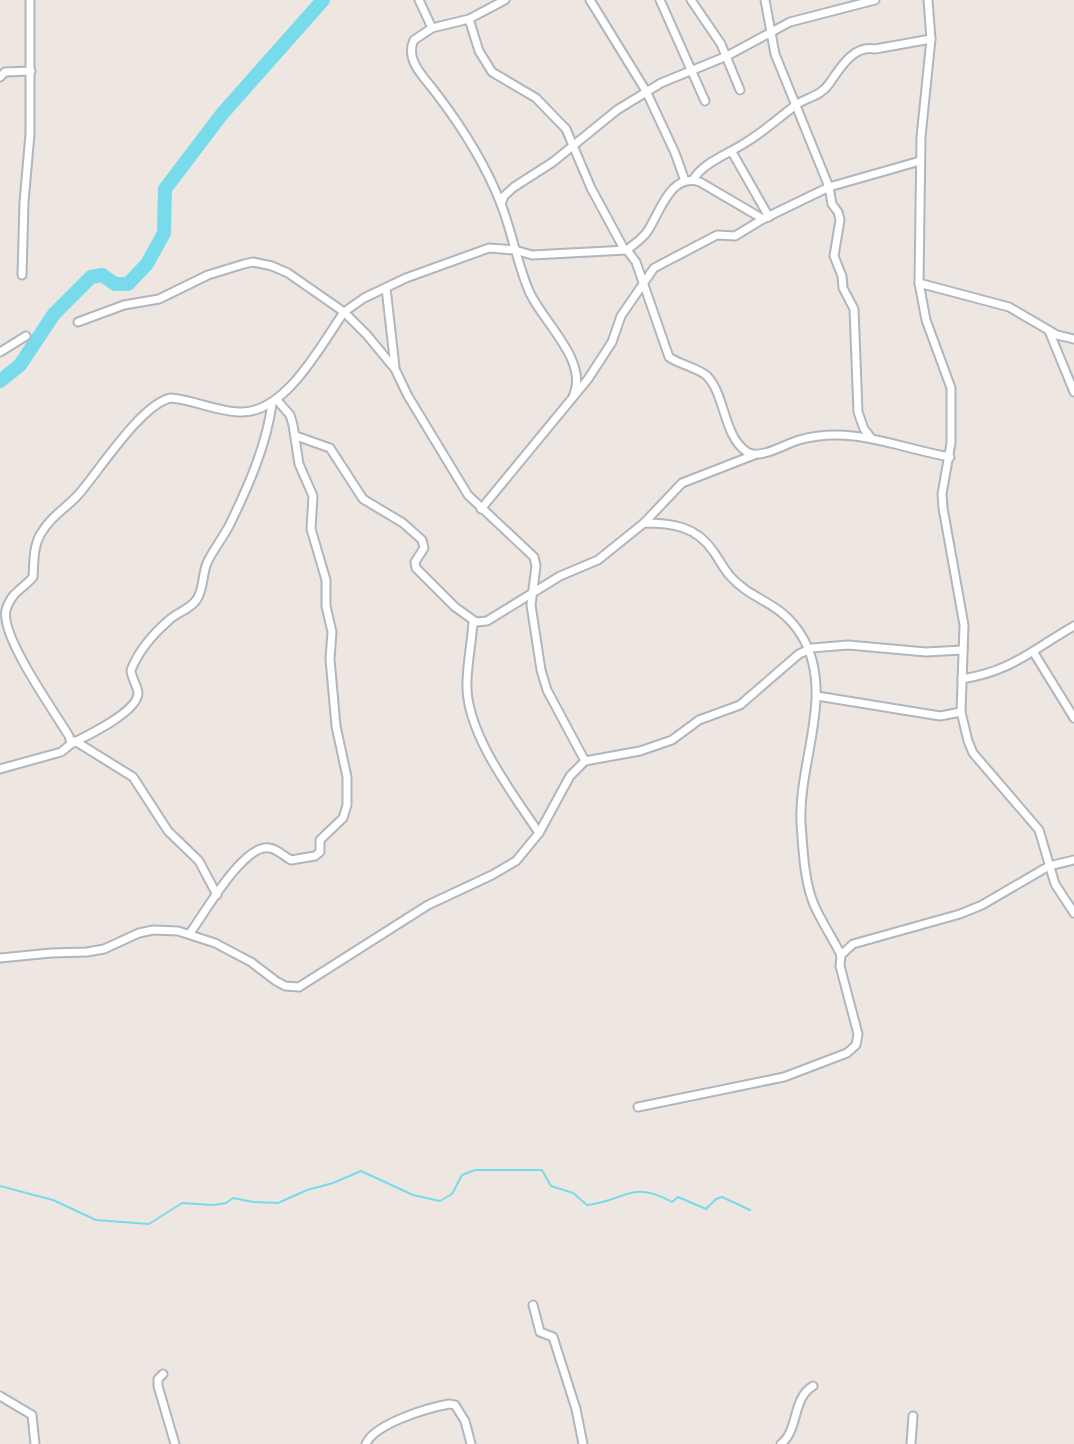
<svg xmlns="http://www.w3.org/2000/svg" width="1074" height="1444" viewBox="0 0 1074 1444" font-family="'Space Grotesk',sans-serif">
  <rect width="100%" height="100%" fill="#eee7e1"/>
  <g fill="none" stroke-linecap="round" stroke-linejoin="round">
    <path stroke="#78dbec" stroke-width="2" d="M0,1186L53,1200L96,1220L149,1224L182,1203L213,1205L226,1203L233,1198L253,1202L278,1203L307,1190L333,1183L361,1171L413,1195L440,1201L452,1194L462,1175L475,1170H542L551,1186L573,1193L587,1205C626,1201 631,1179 672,1202L678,1197L706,1209L716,1199L722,1197L750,1210"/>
    <polyline stroke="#78dbec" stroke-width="14" points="0,381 20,365 54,314 91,277 102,275 115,284 128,284 147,264 164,233 165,189 222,114 323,0"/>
    <defs>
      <g id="street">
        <polyline points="419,0 432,28"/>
        <path d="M505,0L469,19L432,28L414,40C404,60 425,78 436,93C462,127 485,163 501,204C512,232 517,263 529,291C542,321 588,360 574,394"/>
        <polyline points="590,0 646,91 675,153 685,181"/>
        <polyline points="660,0 705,101"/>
        <polyline points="691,0 721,44 740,90"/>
        <polyline points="765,0 775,54 829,187 832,204 838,212 840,220 834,256 842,276 843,288 854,309 858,412 864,429 871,438"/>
        <polyline points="928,0 931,39 921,137 919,283 926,320 951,388 951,443 942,494 943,508 964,625 961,712 968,741 973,753 1039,830 1055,884 1074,913"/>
        <polyline points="469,19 479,51 492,72 536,98 566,129 591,188 624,249"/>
        <polyline points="0,77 5,72 31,71"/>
        <polyline points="732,152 769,217"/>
        <path d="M693,180C703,162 731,153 748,141C764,131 778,119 793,107C805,97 819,98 829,84C840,68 853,45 875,49L931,39"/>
        <polyline points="501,204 504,196 514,187 553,162 617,110 661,83 727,56 790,22 875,0"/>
        <path d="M627,250C634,244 642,239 647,232C660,213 670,172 700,182L763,219L829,187L920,161"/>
        <polyline points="22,275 24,202 30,134 30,0"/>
        <polyline points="919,283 1009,307 1057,335 1074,339"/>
        <polyline points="386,288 395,367"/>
        <polyline points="78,322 124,305 159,299 208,275 244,264 253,262 272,266 288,273 344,312 367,335 395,369 408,396 468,495 534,557 536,566 531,605 541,670 547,690 585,761"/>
        <polyline points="1049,331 1074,392"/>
        <polyline points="0,352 26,336"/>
        <path d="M296,436L330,448L363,499L403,523L422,540L424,548L415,562L416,568L455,607L476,622L487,621L560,576L598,560L644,523C672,523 696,526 713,551C719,559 723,568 730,576C753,602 782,601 803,638C835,695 798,762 801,823C803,849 804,883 815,907C823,924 833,939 841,955"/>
        <polyline points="481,509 588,379 612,342 621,316 654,268 717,235 735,236 763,219"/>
        <polyline points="644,523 682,483 754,455"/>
        <path d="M473,621C472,644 466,667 467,689C469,737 513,794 539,833"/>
        <polyline points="1034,653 1074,718"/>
        <path d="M962,679C1012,671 1032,650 1074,626"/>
        <polyline points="817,696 940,716 961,712"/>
        <polyline points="75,741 133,777 168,831 199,861 217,895"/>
        <path d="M71,744C86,736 136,713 138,694C138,686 131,678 131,670C139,650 152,635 168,621C177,612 190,610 197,599C204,588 202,575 207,563C213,550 222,539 229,526C248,487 266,447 272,404"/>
        <path d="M0,769L61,752L71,744L69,736C54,711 0,636 6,610C12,591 22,590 33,577C34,563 33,548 40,535C50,517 65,509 78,495C99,471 142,403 171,398C194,400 215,411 239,412C285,415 321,345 344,312L364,298L406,278L489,248L515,250L532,255L627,250L636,262L669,357C680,365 697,367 707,376C726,396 723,436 747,452C760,460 785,444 799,440C852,425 898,448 950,457"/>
        <path d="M190,933C205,913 243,844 269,848C278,849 283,856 291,860L315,856L320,852V840L343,818L347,805V777L336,726L330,659L332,632L326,606V580L311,529L313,496L299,464L293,425L290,415L277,400"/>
        <polyline points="0,958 51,953 87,952 104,949 139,933 153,930 178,931 215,943 251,962 276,981 285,986 299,987 428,905 492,875 516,861 539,833 570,776 585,761 640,751 672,740 699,720 740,705 799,654 812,648 848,645 926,652 963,650"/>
        <polyline points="638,1107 784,1077 847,1053 856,1045 858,1034 840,966 841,955 853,944 960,914 982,905 1049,866 1074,860"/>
        <polyline points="533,1305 540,1332 553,1337 576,1409 583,1444"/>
        <polyline points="163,1374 158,1379 158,1386 175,1444"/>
        <polyline points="0,1396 32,1415 35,1444"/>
        <path d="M366,1444C374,1424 427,1408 449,1404L455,1405L465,1421L471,1444"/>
        <path d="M781,1444C799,1430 792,1398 813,1386"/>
        <polyline points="911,1444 913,1416"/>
      </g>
    </defs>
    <use href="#street" stroke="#b1b5bd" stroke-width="11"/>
    <use href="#street" stroke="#fff" stroke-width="7"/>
  </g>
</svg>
